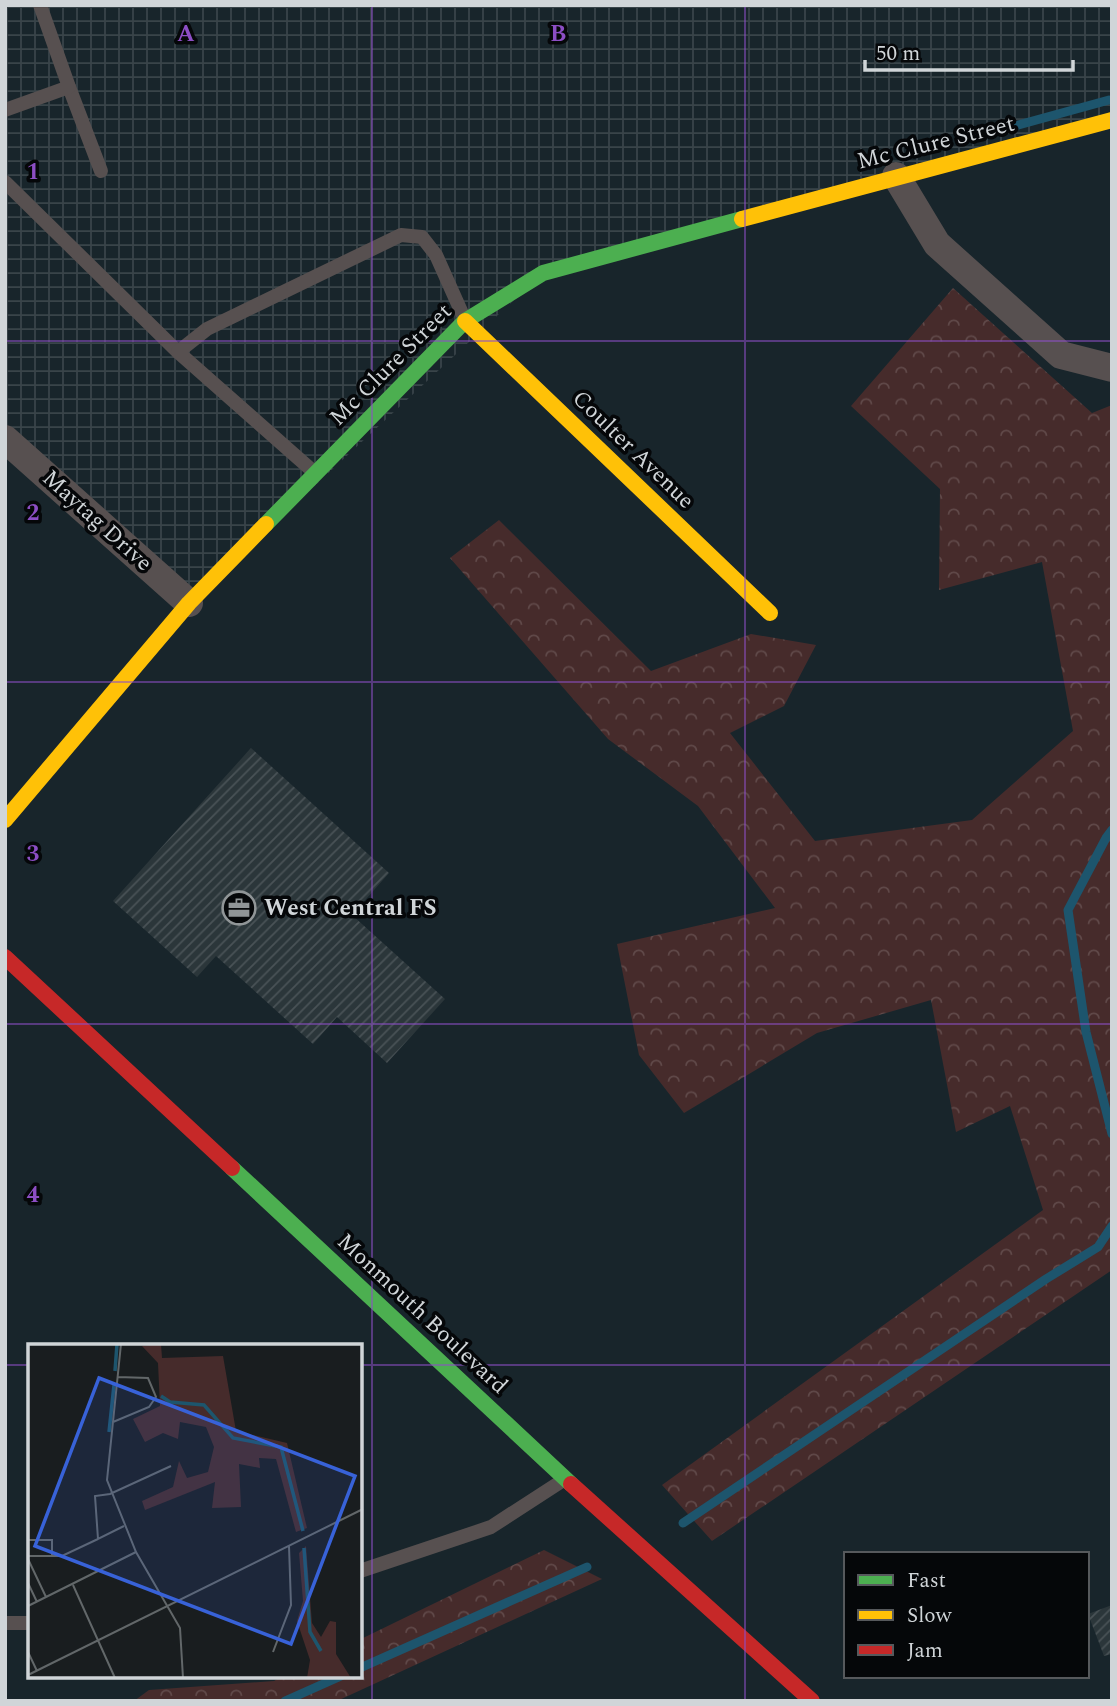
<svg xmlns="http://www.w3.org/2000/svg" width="1117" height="1706" viewBox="0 0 1117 1706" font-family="Spectral,serif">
  <defs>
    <pattern id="industrial-grid" width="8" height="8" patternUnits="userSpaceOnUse" patternTransform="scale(1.75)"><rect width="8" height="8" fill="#18252b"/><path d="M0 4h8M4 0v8" fill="none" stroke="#394449"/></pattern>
    <pattern id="forest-crowns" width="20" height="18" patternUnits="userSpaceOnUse" patternTransform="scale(1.75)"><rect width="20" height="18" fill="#462b2b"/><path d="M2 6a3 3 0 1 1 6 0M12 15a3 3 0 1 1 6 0" fill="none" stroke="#604949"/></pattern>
    <pattern id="building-hatch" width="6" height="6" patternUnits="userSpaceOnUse" patternTransform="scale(1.75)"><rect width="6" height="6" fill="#2b363a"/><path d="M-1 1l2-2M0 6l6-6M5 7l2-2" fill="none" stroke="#495256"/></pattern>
  </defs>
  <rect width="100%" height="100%" fill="#191d1f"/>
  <path fill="#18252b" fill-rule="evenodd" d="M1112,120V1701H5V443L543,273ZM30,1346H360V1676H30ZM846,1554H1087V1676H846Z"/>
  <polygon fill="url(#industrial-grid)" points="5,5 1112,5 1112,120 543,273 189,603 5,436"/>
  <g fill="url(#forest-crowns)">
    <polygon points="953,288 1092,413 1112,405 1112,1270 712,1541 662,1485 1043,1210 1010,1106 956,1132 931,1000 817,1033 684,1113 639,1055 617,944 775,908 698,806 608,739 450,558 499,520 651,671 751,634 816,645 784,706 730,733 815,841 972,820 1073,731 1042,562 939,590 940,489 851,406"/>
    <polygon points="544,1550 602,1579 337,1701 134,1701 149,1690 274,1681 283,1676 360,1676 361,1639"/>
  </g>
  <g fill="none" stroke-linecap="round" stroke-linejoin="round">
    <g stroke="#1d556d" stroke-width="9">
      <polyline points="971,138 1109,100"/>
      <polyline points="1112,830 1106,838 1068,910 1086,1032 1112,1134"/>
      <polyline points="683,1523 1046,1279 1098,1247 1112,1226"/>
      <polyline points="360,1668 587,1567"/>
      <polyline points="285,1701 341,1676"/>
    </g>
  </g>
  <g fill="url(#building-hatch)">
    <polygon points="251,748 389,873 352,915 445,999 387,1063 337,1017 313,1044 216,956 197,977 113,901"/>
    <polygon points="1112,1605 1112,1654 1104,1656 1088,1614"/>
  </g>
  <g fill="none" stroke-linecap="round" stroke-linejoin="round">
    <g stroke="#575050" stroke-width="14">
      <polyline points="69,87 101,171"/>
      <polyline points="5,110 69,87 40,5"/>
      <polyline points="5,182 178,352"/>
      <polyline points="315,473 178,352 207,329 401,235 422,237 436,255 465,320"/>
      <polyline points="360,1571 491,1527 565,1479"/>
      <polyline points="5,1623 30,1623"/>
    </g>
    <g stroke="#575050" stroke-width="28">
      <polyline points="896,176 937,244 1061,355 1112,368"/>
      <polyline points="5,439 189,603"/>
    </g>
    <g stroke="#4caf50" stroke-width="16">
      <polyline points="266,524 465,321 543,273 742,219"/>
      <polyline points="232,1168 571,1484"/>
    </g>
    <g stroke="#ffc107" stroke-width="16">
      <polyline points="742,219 1112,120"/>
      <polyline points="465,321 770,613"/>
      <polyline points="5,820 189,603 266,524"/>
    </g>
    <g stroke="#c62828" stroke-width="16">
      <polyline points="5,957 232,1168"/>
      <polyline points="571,1484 812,1701"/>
    </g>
  </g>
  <path fill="none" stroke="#8c4ec4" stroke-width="2" stroke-opacity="0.55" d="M372,5V1701M745,5V1701M5,341H1112M5,682H1112M5,1024H1112M5,1365H30M360,1365H1112"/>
  <defs>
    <symbol id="office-ring" viewBox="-11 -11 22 22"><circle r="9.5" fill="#050709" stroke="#909597" stroke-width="1.5"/><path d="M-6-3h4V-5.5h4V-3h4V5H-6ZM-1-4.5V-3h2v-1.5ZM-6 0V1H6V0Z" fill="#909597"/></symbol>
  </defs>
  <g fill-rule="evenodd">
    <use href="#office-ring" x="220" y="889" width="38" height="38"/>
  </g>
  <g text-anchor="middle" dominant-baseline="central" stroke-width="7" stroke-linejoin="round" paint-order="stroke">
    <g font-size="23" fill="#d0d5d8" stroke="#050709">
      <text transform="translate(936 143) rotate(-14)">Mc Clure Street</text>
      <text transform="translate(391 365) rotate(-45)">Mc Clure Street</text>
      <text transform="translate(633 450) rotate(44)">Coulter Avenue</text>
      <text transform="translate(97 521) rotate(42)">Maytag Drive</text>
      <text transform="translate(422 1314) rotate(43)">Monmouth Boulevard</text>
    </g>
    <g font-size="23" font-weight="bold" fill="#d0d5d8" stroke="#050709" text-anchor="start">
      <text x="264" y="908">West Central FS</text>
    </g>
  </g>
  <g transform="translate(28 1344)">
    <rect width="334" height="334" fill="#191d1f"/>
    <path d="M133,0L134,14L195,12L208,87L259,99L279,184L268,188L248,115L231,114L232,124L211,120L213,163L184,164L187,138L117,166L114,157L145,143L151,117L159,134L180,128L186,103L178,83L152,78L150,95L135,89L117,98L105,75L132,62L130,19L114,2ZM278,202L284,279L293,293L302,277L308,278V310L323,334H279L282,316L269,277L275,257L271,209Z" fill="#462b2b"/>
    <path fill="none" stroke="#1d556d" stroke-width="3.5" d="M87,27L89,0M133,52L142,58L176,61L205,94L253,103L275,187M81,88L86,41M276,204L282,288L293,307"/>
    <path fill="none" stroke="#626769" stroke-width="2" d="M93,0L79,136L108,208L152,284L155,334M85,78L121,63L128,53L120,34L90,33M96,182L70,195L67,152L82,150L143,122M0,196H24V212M0,212H34L70,195M0,215L18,253M0,239L9,258M45,241L87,334M0,262L108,208M0,308L9,327M245,308L263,261L261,202M0,331L335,165"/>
    <path fill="#3862d8" fill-opacity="0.15" stroke="#3862d8" stroke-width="3.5" d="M71,34L327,132L263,300L7,202Z"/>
    <rect width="334" height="334" fill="none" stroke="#d0d5d8" stroke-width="3.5"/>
  </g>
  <g font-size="23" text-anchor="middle" font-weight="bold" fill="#8c4ec4" stroke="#050709" stroke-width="7" stroke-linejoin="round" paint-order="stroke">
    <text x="186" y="41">A</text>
    <text x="558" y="41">B</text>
    <text x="33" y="179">1</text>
    <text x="33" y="520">2</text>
    <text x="33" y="861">3</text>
    <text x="33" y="1202">4</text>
  </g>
  <rect width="1117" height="1706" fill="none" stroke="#d0d5d8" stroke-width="14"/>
  <rect x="844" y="1552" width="245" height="126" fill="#050709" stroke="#56595c" stroke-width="2"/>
  <rect x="858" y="1575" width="35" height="10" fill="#4caf50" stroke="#56595c" stroke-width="2"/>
  <text x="907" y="1587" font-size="21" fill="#d0d5d8">Fast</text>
  <rect x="858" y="1610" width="35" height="10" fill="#ffc107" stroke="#56595c" stroke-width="2"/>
  <text x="907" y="1622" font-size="21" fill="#d0d5d8">Slow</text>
  <rect x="858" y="1645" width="35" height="10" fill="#c62828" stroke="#56595c" stroke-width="2"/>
  <text x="907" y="1657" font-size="21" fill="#d0d5d8">Jam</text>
  <path d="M865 60v10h208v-10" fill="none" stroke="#d0d5d8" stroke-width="3.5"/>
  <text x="876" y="60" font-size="21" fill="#d0d5d8" stroke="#050709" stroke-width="5" paint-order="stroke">50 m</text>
</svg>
